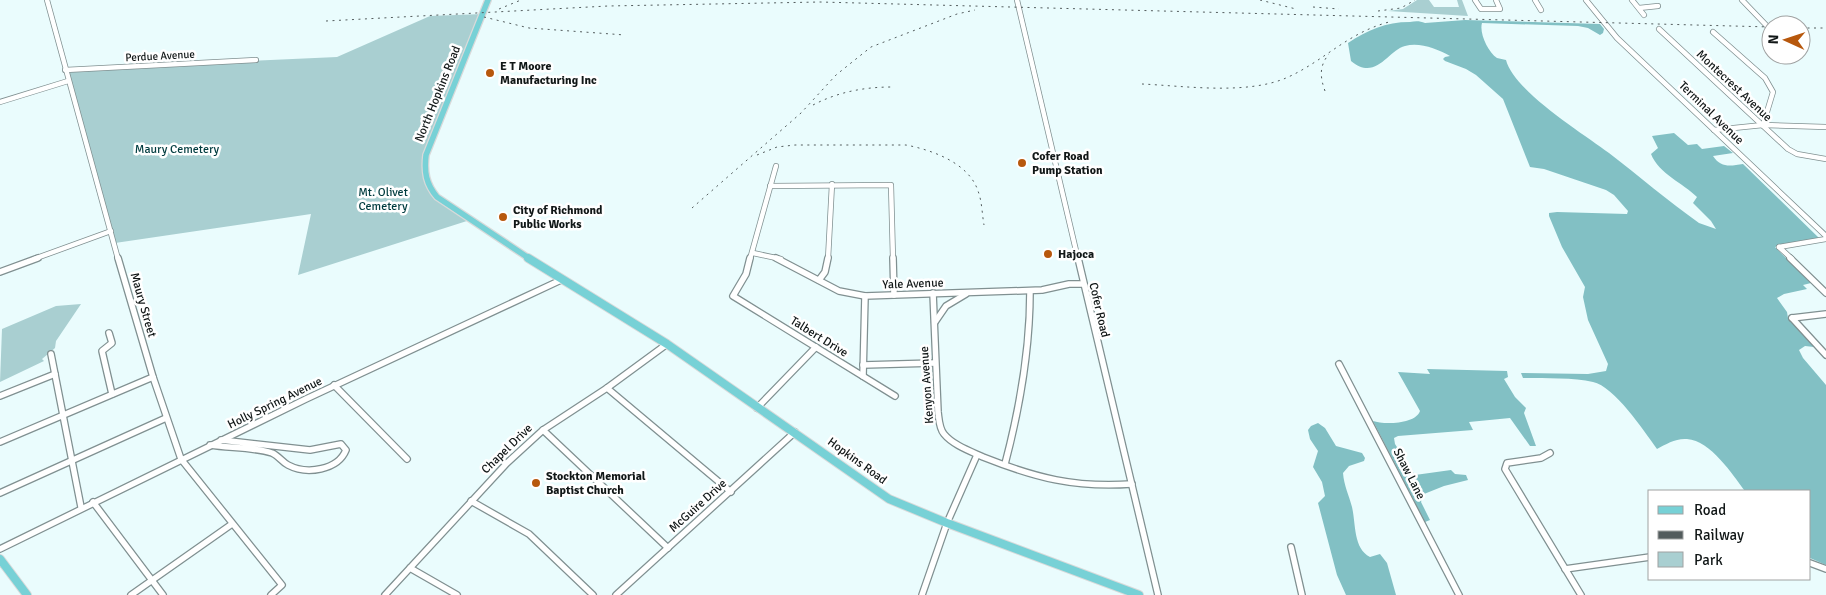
<svg xmlns="http://www.w3.org/2000/svg" width="1826" height="595" viewBox="0 0 1826 595" font-family="Signika,sans-serif">
  <rect width="100%" height="100%" fill="#eafcfd"/>
  <g fill="#a9cfd1">
    <polygon points="1417,0 1429,0 1434,7 1459,7 1457,0 1462,0 1468,16 1388,11 1403,9"/>
    <polygon points="483,14 427,154 430,188 470,220 298,275 311,214 115,243 65,69 337,57 430,16"/>
    <polygon points="81,304 56,341 55,348 42,359 44,361 0,382 2,329 56,306"/>
  </g>
  <g fill="#82c0c4">
    <path d="M1465,20L1600,24L1604,29L1603,33L1600,35L1588,28L1578,26L1482,23C1479,33 1488,52 1497,58C1500,59 1503,59 1506,60C1514,91 1582,133 1609,153C1639,176 1668,201 1699,223L1716,229L1711,221L1693,203L1697,197C1683,183 1659,174 1651,154L1658,148L1652,136L1674,133L1688,145L1697,144L1702,149L1724,146L1733,153L1713,156C1721,168 1730,166 1743,164L1819,238L1775,247L1811,283L1803,285L1807,289L1784,294L1777,298L1787,312L1788,318L1814,347L1805,346L1799,350L1803,358L1826,385V565L1810,558V491H1745C1732,474 1711,441 1687,439C1676,438 1666,444 1657,449C1644,431 1614,386 1593,382C1574,377 1544,379 1523,378L1521,373L1588,374L1606,371L1608,364L1588,320L1583,297L1585,287L1562,247L1549,216V213L1557,212L1627,214L1628,211L1614,195L1606,190L1544,169L1530,167L1503,99L1476,75L1466,69L1445,61L1443,59L1445,57L1450,56C1437,49 1420,42 1405,46C1388,50 1376,82 1351,61L1348,43C1368,30 1385,22 1410,22C1416,21 1420,21 1425,23Z"/>
    <path d="M1427,369L1507,371L1508,377L1504,379L1515,397L1526,408L1524,413L1536,446H1530L1510,418L1469,422L1473,430L1398,436L1394,438L1395,444L1415,475L1451,470L1455,474L1466,475L1468,480L1444,486L1424,494L1421,502L1430,520L1425,522L1373,421C1384,425 1416,424 1420,411L1398,372L1430,374Z"/>
    <path d="M1318,423L1325,428L1336,446L1362,453L1365,458L1364,461L1349,466L1343,473C1344,486 1349,495 1352,507C1356,524 1353,548 1370,557L1380,554L1387,563L1396,595H1346L1337,575L1318,503L1325,496L1322,482L1313,467L1318,451L1310,439L1308,430L1311,426Z"/>
  </g>
  <g fill="none" stroke-linecap="round" stroke-linejoin="round">
    <defs>
      <g id="minor-far1">
        <polyline points="47,0 118,259"/>
        <polyline points="1017,0 1078,259"/>
        <polyline points="1475,0 1481,9 1500,9 1496,0"/>
        <polyline points="1535,0 1541,10"/>
        <polyline points="1586,0 1617,38 1826,236"/>
        <polyline points="1632,0 1644,15"/>
        <polyline points="1742,0 1766,25"/>
        <polyline points="1639,8 1658,6"/>
        <polyline points="1659,29 1788,149 1797,154 1826,159"/>
        <polyline points="1713,32 1765,78 1773,92 1763,125"/>
        <polyline points="65,70 256,60"/>
        <polyline points="0,102 68,81"/>
        <polyline points="1714,130 1763,125 1826,127"/>
        <polyline points="770,186 891,185 893,259"/>
        <polyline points="1779,247 1792,259"/>
        <polyline points="1779,247 1826,239"/>
        <polyline points="753,253 781,259"/>
        <polyline points="34,259 111,231"/>
        <polyline points="750,259 776,166"/>
        <polyline points="828,259 832,184"/>
      </g>
      <g id="minor">
        <polyline points="118,258 153,377 181,459 282,585 271,595"/>
        <polyline points="750,258 746,274 733,296 895,396"/>
        <polyline points="776,258 839,291 865,296 1042,290 1069,284 1083,284"/>
        <polyline points="893,258 894,295"/>
        <polyline points="1078,258 1158,595"/>
        <polyline points="1790,258 1826,293"/>
        <polyline points="0,272 38,258"/>
        <polyline points="819,280 825,272 828,258"/>
        <path d="M933,293L938,412C939,419 939,428 944,434C953,445 970,451 983,457C1036,478 1075,488 1132,484"/>
        <polyline points="1792,318 1826,355"/>
        <polyline points="1792,318 1826,314"/>
        <polyline points="935,322 946,306 966,294"/>
        <polyline points="109,333 112,343 102,351 112,394"/>
        <polyline points="51,354 81,507"/>
        <polyline points="1339,364 1459,595"/>
        <polyline points="863,365 935,363"/>
        <polyline points="863,376 865,296"/>
        <polyline points="334,385 407,459"/>
        <polyline points="607,388 731,492"/>
        <polyline points="0,396 55,374"/>
        <polyline points="757,408 816,347"/>
        <polyline points="543,430 668,548"/>
        <polyline points="0,442 153,377"/>
        <path d="M210,445C230,448 253,447 272,453C279,456 282,462 288,465C307,475 338,470 346,450L341,444L310,450L221,440"/>
        <polyline points="1550,453 1541,458 1507,463 1505,469 1581,595"/>
        <path d="M1005,464C1020,407 1030,350 1030,291"/>
        <polyline points="0,493 166,418"/>
        <polyline points="471,501 529,534 593,595"/>
        <polyline points="93,502 163,595"/>
        <polyline points="1291,547 1302,595"/>
        <polyline points="0,549 306,399 561,280"/>
        <polyline points="1810,563 1826,569"/>
        <polyline points="410,568 457,595"/>
        <polyline points="1565,569 1650,557"/>
        <polyline points="131,595 232,524"/>
        <polyline points="385,595 507,463 543,430 607,388 667,344"/>
        <polyline points="616,595 795,432"/>
        <polyline points="922,595 947,523 977,455"/>
      </g>
      <path id="major-far1" d="M488,0L426,155C424,172 426,184 437,197L530,259"/>
      <g id="major">
        <polyline points="528,258 667,344 889,499 947,523 1139,595"/>
        <polyline points="0,559 27,595"/>
      </g>
    </defs>
    <use href="#minor-far1" stroke="#809091" stroke-width="6"/>
    <use href="#minor" stroke="#809091" stroke-width="8"/>
    <use href="#major-far1" stroke="#d9dada" stroke-width="8"/>
    <use href="#major" stroke="#d9dada" stroke-width="10"/>
    <use href="#minor-far1" stroke="#fff" stroke-width="4.5"/>
    <use href="#minor" stroke="#fff" stroke-width="5.5"/>
    <use href="#major-far1" stroke="#77d1d6" stroke-width="5.5"/>
    <use href="#major" stroke="#77d1d6" stroke-width="8"/>
    <g stroke="#535c5d" stroke-width="1" stroke-dasharray="2 4.5" stroke-linecap="butt">
      <polyline points="1260,0 1296,9"/>
      <polyline points="1313,7 1339,9"/>
      <polyline points="499,9 521,0"/>
      <polyline points="1378,11 1401,8 1415,0"/>
      <polyline points="484,17 529,28 625,35"/>
      <polyline points="326,21 608,6 820,2 1771,27"/>
      <polyline points="1801,28 1826,28"/>
      <path d="M1142,84C1185,86 1246,95 1286,78C1323,62 1347,33 1389,22"/>
      <path d="M1325,91C1320,77 1319,66 1329,54"/>
      <path d="M813,105C838,92 864,87 892,87"/>
      <path d="M757,155L777,147L795,145H906C932,150 969,163 978,191C982,201 982,214 984,225"/>
      <polyline points="692,208 801,113 836,75 871,47 957,14 975,10"/>
    </g>
  </g>
  <g fill="#b7580d" stroke="#fff" stroke-width="2">
    <circle cx="490" cy="73" r="5"/>
    <circle cx="1022" cy="163" r="5"/>
    <circle cx="503" cy="217" r="5"/>
    <circle cx="1048" cy="254" r="5"/>
    <circle cx="536" cy="483" r="5"/>
  </g>
  <g text-anchor="middle" dominant-baseline="central" stroke-width="5" stroke-linejoin="round" paint-order="stroke">
    <g font-size="11" fill="#111717" stroke="#fff">
      <text transform="translate(160 56) rotate(-3)">Perdue Avenue</text>
    </g>
    <g font-size="12" font-weight="bold" fill="#111717" stroke="#fff" text-anchor="start">
      <text x="500" y="66">E T Moore<tspan x="500" dy="14">Manufacturing Inc</tspan></text>
      <text x="1032" y="156">Cofer Road<tspan x="1032" dy="14">Pump Station</tspan></text>
      <text x="513" y="210">City of Richmond<tspan x="513" dy="14">Public Works</tspan></text>
      <text x="1058" y="254">Hajoca</text>
      <text x="546" y="476">Stockton Memorial<tspan x="546" dy="14">Baptist Church</tspan></text>
    </g>
    <g font-size="12" fill="#111717" stroke="#fff">
      <text transform="translate(1734 86) rotate(43)">Montecrest Avenue</text>
      <text transform="translate(438 94) rotate(-68)">North Hopkins Road</text>
      <text transform="translate(1711 113) rotate(44)">Terminal Avenue</text>
      <text transform="translate(913 284) rotate(-2)">Yale Avenue</text>
      <text transform="translate(143 305) rotate(74)">Maury Street</text>
      <text transform="translate(1099 310) rotate(77)">Cofer Road</text>
      <text transform="translate(819 337) rotate(32)">Talbert Drive</text>
      <text transform="translate(927 385) rotate(-94)">Kenyon Avenue</text>
      <text transform="translate(275 403) rotate(-26)">Holly Spring Avenue</text>
      <text transform="translate(507 449) rotate(-44)">Chapel Drive</text>
      <text transform="translate(857 461) rotate(36)">Hopkins Road</text>
      <text transform="translate(1409 474) rotate(63)">Shaw Lane</text>
      <text transform="translate(698 506) rotate(-42)">McGuire Drive</text>
    </g>
    <g font-size="12" fill="#003c3f" stroke="#fff">
      <text x="177" y="149">Maury Cemetery</text>
      <text x="383" y="192">Mt. Olivet<tspan x="383" dy="14">Cemetery</tspan></text>
    </g>
  </g>
  <rect x="1648" y="490" width="162" height="90" fill="#ffffff" stroke="#a0a2a2"/>
  <rect x="1658" y="506" width="25" height="8" fill="#77d1d6" stroke="#a0a2a2"/>
  <text x="1694" y="515" font-size="15" fill="#111717">Road</text>
  <rect x="1658" y="531" width="25" height="8" fill="#535c5d" stroke="#a0a2a2"/>
  <text x="1694" y="540" font-size="15" fill="#111717">Railway</text>
  <rect x="1658" y="552" width="25" height="15" fill="#a9cfd1" stroke="#a0a2a2"/>
  <text x="1694" y="565" font-size="15" fill="#111717">Park</text>
  <g transform="translate(1786 40) rotate(273)"><circle r="24" fill="#ffffff" stroke="#a0a2a2"/>
  <path d="M0-4L9 19L0 12L-9 19Z" fill="#b7580d"/>
  <text y="-8" font-size="14" font-weight="bold" text-anchor="middle" fill="#111717">N</text>
  </g>
</svg>
